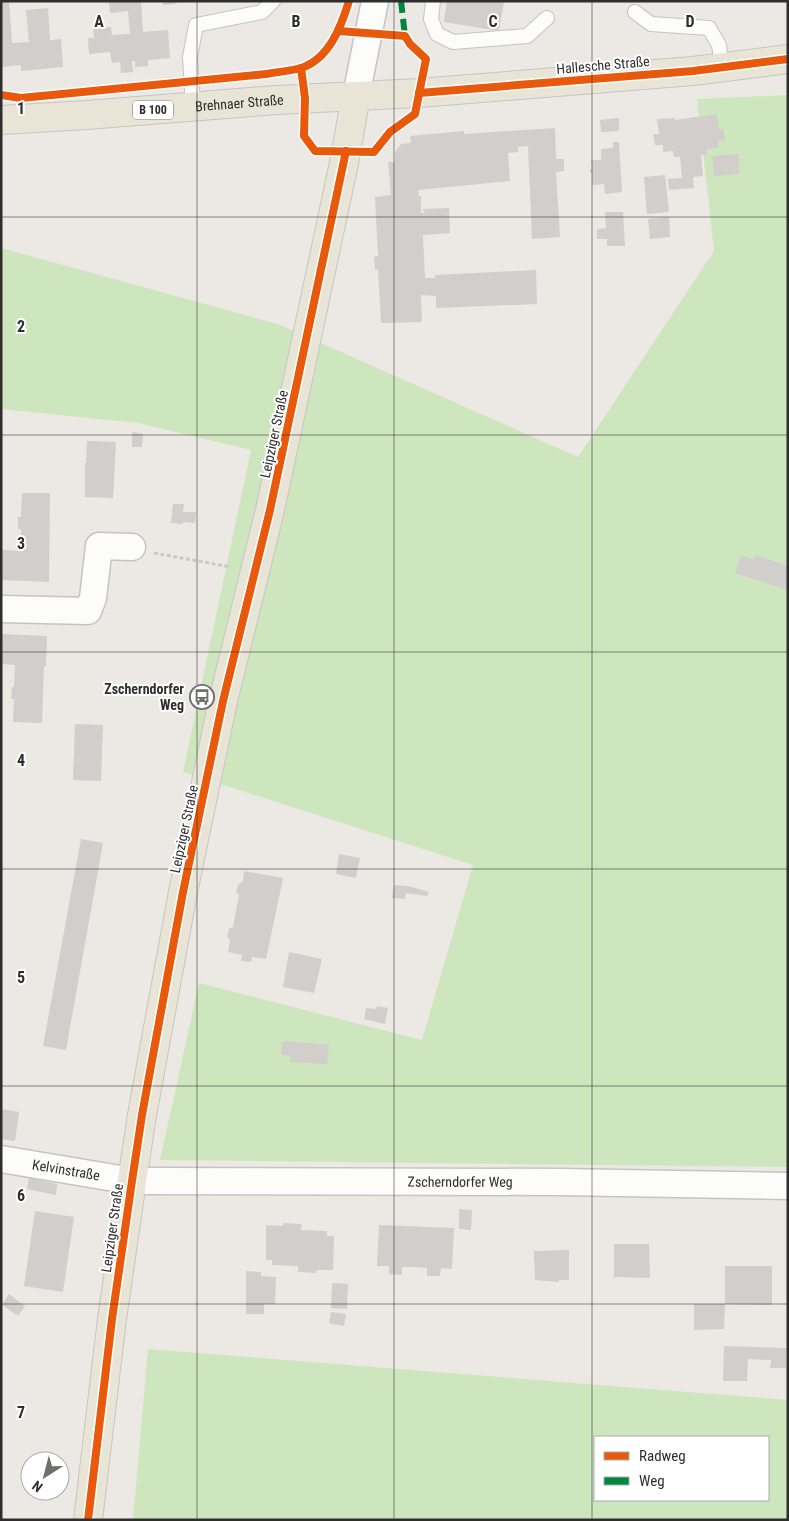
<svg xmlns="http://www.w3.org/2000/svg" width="789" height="1521" viewBox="0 0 789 1521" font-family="'Roboto Condensed',sans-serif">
  <rect width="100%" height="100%" fill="#ece8e4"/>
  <g fill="#cee6be" fill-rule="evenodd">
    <polygon points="788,95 788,1167 160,1160 199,983 422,1040 473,865 183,772 251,450 138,423 1,409 1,248 278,324 578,457 714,251 697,99"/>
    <path d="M148,1349L788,1400V1520H133ZM595,1437H768V1500H595Z"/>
  </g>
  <g fill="#d1cecb">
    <polygon points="1,1 9,1 12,43 29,42 26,10 48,8 50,40 61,39 63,67 21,71 21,65 1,67"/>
    <polygon points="109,1 141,1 143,32 168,30 170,58 148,60 148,66 135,67 135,61 132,61 133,72 121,73 120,62 112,63 110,52 89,54 88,38 94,38 93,29 111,27 112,35 130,34 128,11 110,13"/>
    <polygon points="163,1 177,1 176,4 163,5"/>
    <polygon points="447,1 504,1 499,31 444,22"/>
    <polygon points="717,114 719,129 724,129 725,140 718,141 718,148 707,149 707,155 701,155 703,176 693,177 694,188 669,190 668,179 682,178 680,157 674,157 673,151 663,152 663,145 655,145 653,134 659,134 657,119 675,118 675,120"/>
    <polygon points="619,118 619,131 601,132 600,120"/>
    <polygon points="555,128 556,159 564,159 564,171 556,172 560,237 532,239 528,146 518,147 518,152 508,153 510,181 418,190 419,196 421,196 421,213 424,213 423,209 449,208 450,233 423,235 425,278 435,278 435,275 536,270 537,304 436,308 436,296 421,295 422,322 381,323 378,269 375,270 374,257 378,256 375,197 391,195 388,162 395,162 395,152 401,144 411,143 410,136 464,131 464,134"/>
    <polygon points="613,142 619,142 622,192 605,194 604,184 592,185 592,173 590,172 590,169 592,169 591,160 601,160 601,149 613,148"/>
    <polygon points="738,154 739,174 714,176 712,156"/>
    <polygon points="665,175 669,212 647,214 644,177"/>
    <polygon points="605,212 623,212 625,246 607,246 607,239 597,239 597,229 606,228"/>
    <polygon points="669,217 670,237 650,239 648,219"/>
    <polygon points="132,432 143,434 142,447 132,447"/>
    <polygon points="87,441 116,442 113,498 85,497 85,463 86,463"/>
    <polygon points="22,493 50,493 49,582 1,580 1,550 20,551 21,529 18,529 18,517 21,517"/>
    <polygon points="173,504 184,504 183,512 196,512 195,523 183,522 183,524 171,523"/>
    <polygon points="755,555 788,566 788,590 735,573 741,556 753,560"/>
    <polygon points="1,634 47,636 46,666 44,666 42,723 13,722 14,699 11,699 12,687 14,687 15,665 1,664"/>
    <polygon points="75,724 103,725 101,781 73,780"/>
    <polygon points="81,839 103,843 66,1050 43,1046"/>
    <polygon points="339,854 360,858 356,878 336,874"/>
    <polygon points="244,871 283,878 266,959 252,957 251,962 241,961 242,955 228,952 230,940 227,936 229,929 233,927 239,895 236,892 238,885 243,881"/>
    <polygon points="394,885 408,886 429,892 427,896 406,893 405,899 392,898"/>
    <polygon points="289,952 322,959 314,993 283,987"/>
    <polygon points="377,1006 388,1008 385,1024 364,1019 366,1008 376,1009"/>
    <polygon points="285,1041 329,1045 327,1064 290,1062 290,1056 281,1055 282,1043"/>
    <polygon points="1,1109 19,1112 15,1141 1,1139"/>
    <polygon points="29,1178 57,1184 56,1195 27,1189"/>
    <polygon points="459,1209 472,1210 471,1230 459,1229"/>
    <polygon points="35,1211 74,1217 63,1292 24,1286"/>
    <polygon points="283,1223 302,1224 301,1230 327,1231 327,1236 334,1236 333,1270 317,1270 316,1273 298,1272 298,1266 272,1265 272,1260 266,1260 266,1225 283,1226"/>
    <polygon points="379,1225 454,1228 452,1269 441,1268 440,1276 427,1276 427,1268 414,1267 402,1267 402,1275 389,1274 389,1266 377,1266"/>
    <polygon points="614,1244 649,1244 650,1278 614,1277"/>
    <polygon points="569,1250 569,1280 559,1280 559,1282 535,1280 534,1251"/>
    <polygon points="725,1266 772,1266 772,1305 725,1304 724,1329 694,1330 694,1304 725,1304"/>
    <polygon points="246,1271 261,1272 261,1276 276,1277 275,1304 264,1304 264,1314 246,1314"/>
    <polygon points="332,1283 348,1284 347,1309 331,1308"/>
    <polygon points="9,1294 25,1306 18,1316 2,1305"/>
    <polygon points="331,1312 346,1314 344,1326 329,1323"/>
    <polygon points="724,1346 786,1348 786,1368 770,1368 771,1360 748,1359 747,1381 723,1381"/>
  </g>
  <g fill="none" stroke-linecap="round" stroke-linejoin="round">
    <defs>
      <g id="service">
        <polyline points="433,1 431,19 437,34 453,42 527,36 547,18"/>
        <polyline points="635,12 651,24 709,28 719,45 722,66"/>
        <polyline points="193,107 190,57 196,25 262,12 273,1"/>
      </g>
      <g id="minor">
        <polyline points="356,96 375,1"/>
        <polyline points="1,609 88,611 93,598 99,546 132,547"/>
        <path id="s1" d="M1,1159L132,1181H149L561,1182L788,1186"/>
      </g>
      <g id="primary">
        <path id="s2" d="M1,120L87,115L277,100L419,93L693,71L788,59"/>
        <polyline points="88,1520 112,1319 132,1181 142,1115 183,892 223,701 270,510 344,163 356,96"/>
      </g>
    </defs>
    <use href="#service" stroke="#c5c4c5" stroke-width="16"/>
    <use href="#minor" stroke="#c5c4c5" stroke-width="29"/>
    <use href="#primary" stroke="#c6c5c4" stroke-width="30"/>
    <polyline stroke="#c9c9c8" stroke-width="3" stroke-dasharray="4 2.5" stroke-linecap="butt" points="154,553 231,567"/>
    <use href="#service" stroke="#fcfcfb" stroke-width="14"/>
    <use href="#minor" stroke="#fcfcfb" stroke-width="26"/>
    <use href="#primary" stroke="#e8e4d6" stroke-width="28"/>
    <polyline stroke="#00873e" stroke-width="6" stroke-dasharray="12 6" stroke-linecap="butt" points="401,1 405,36"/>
    <defs>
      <g id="cycleway">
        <polyline points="301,68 305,98 304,136 315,151 374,152 390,132 415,114 426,59 410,44 405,36 339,31"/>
        <polyline points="419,93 693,71 788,59"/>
        <path d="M1,95L21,98L266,74C277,72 290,71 301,68C329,59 341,27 349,1"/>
        <polyline points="88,1520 112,1319 132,1181 142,1115 183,892 223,701 270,510 346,151"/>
      </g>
    </defs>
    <use href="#cycleway" stroke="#fff" stroke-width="11"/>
    <use href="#cycleway" stroke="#e8590c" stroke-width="8"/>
  </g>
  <path fill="none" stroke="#2e2e2e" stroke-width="1" stroke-opacity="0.55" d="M197,1V1520M394,1V1520M592,1V1520M1,217H788M1,435H788M1,652H788M1,869H788M1,1086H788M1,1304H788"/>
  <defs>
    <symbol id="bus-ring" viewBox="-11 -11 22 22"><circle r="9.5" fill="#fff" stroke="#706f6e" stroke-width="1.5"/><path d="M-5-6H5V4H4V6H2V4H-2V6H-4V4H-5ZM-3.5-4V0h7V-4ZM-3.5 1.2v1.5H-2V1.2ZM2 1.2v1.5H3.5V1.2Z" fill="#706f6e"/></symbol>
  </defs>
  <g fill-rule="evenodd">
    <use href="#bus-ring" x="188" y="683" width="28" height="28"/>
  </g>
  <g text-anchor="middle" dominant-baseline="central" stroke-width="4" stroke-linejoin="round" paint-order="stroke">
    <rect fill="#fff" stroke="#6d6d6d" stroke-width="1" x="133" y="100.5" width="40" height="19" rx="4"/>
    <g font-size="12" font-weight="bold" fill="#2e2e2e">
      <text x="153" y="110">B 100</text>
    </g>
    <g font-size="14" fill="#2e2e2e" stroke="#fff">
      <text transform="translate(603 65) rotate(-5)">Hallesche Straße</text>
      <text stroke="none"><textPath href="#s2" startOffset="239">Brehnaer Straße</textPath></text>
      <text transform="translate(274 434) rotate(-78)">Leipziger Straße</text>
      <text transform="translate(184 829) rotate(-78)">Leipziger Straße</text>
      <text stroke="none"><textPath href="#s1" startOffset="66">Kelvinstraße</textPath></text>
      <text stroke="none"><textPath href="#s1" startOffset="461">Zscherndorfer Weg</textPath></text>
      <text transform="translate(112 1228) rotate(-82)">Leipziger Straße</text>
    </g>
    <g font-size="14" font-weight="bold" fill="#2e2e2e" stroke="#fff" text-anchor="end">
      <text x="184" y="689">Zscherndorfer<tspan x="184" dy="16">Weg</tspan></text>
    </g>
  </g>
  <g font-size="16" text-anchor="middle" font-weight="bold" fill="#2e2e2e" stroke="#fff" stroke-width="4" stroke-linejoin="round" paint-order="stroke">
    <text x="99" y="27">A</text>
    <text x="296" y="27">B</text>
    <text x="493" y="27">C</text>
    <text x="690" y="27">D</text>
    <text x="21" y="114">1</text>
    <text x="21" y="332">2</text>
    <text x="21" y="549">3</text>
    <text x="21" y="766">4</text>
    <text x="21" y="983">5</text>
    <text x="21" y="1201">6</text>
    <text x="21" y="1418">7</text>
  </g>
  <rect width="789" height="1521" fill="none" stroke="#2e2e2e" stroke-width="5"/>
  <rect x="594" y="1436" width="175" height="65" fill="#ffffff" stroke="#ababab"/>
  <rect x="604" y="1452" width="25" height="8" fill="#e8590c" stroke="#ababab"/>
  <text x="639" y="1461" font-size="15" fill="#2e2e2e">Radweg</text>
  <rect x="604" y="1477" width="25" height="8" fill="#00873e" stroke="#ababab"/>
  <text x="639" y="1486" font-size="15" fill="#2e2e2e">Weg</text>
  <g transform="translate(45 1476) rotate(216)"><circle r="24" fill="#ffffff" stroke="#ababab"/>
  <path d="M0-4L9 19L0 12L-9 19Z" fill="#706f6e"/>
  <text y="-8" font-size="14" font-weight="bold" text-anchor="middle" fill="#2e2e2e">N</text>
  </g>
</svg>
